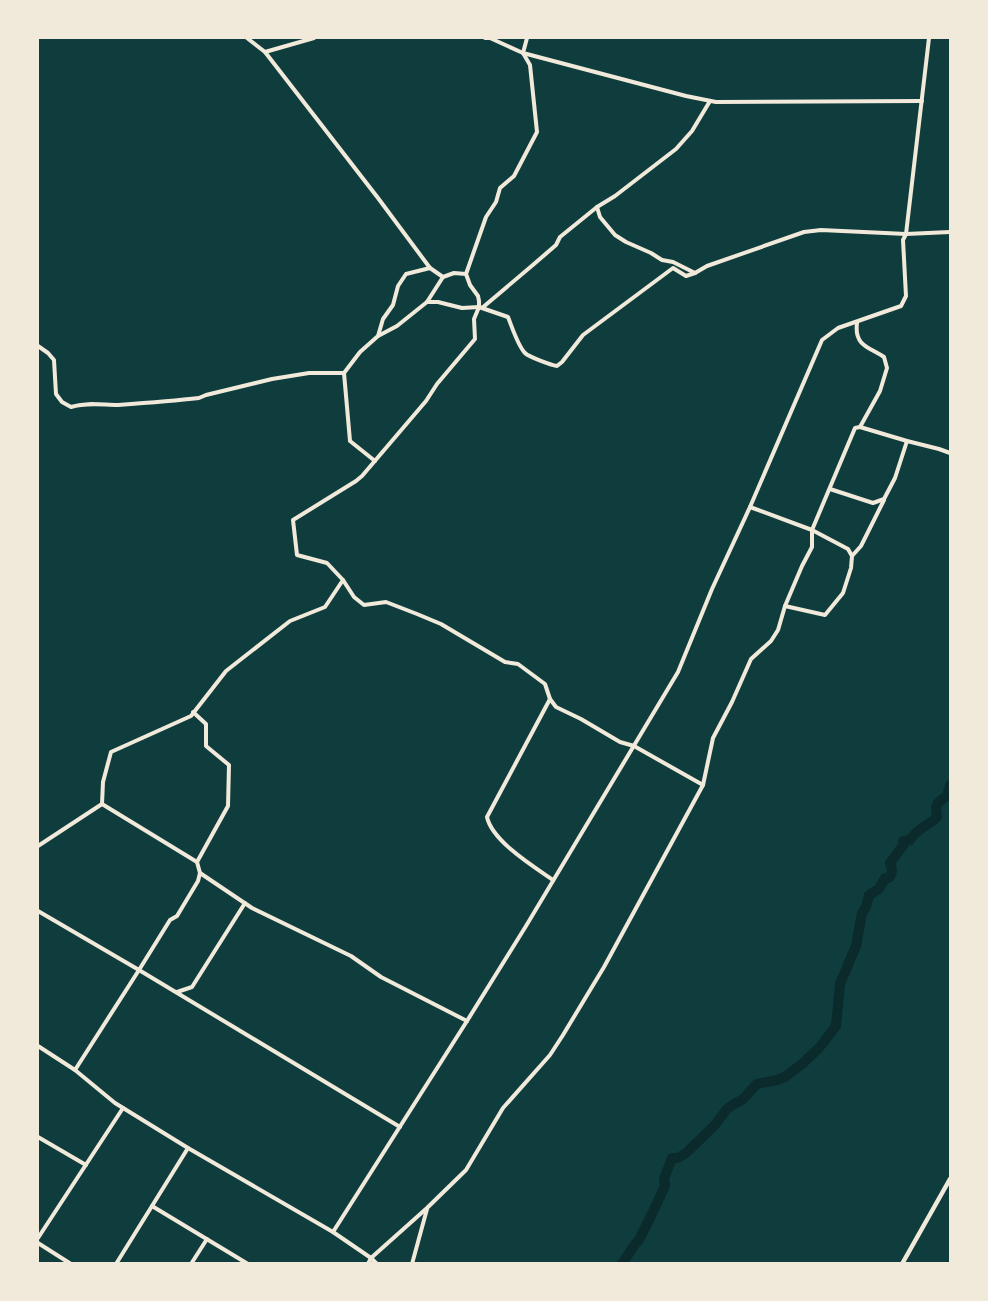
<svg xmlns="http://www.w3.org/2000/svg" width="988" height="1301" viewBox="0 0 988 1301" font-family="Georgia,serif">
  <rect width="100%" height="100%" fill="#0f3d3e"/>
  <g fill="none" stroke-linecap="round" stroke-linejoin="round">
    <path stroke="#0a2a2b" stroke-width="10" d="M622,1264L635,1244L639,1240L651,1216L665,1186L664,1179L672,1158H678L686,1153L714,1126L727,1109L734,1104L742,1100L757,1084L777,1080L785,1077L802,1064L819,1048L836,1026L840,984L856,946L862,913L866,907L869,895L879,889L885,878H889C893,873 893,869 890,863L904,844L903,841L910,840C916,829 928,826 937,817C935,804 936,803 947,796L950,785"/>
    <g stroke="#f1e9da" stroke-width="4">
      <polyline points="247,38 265,52 314,38"/>
      <polyline points="527,38 523,53 686,96 716,102 922,101"/>
      <polyline points="597,207 600,217 615,235 626,242 651,253 662,260 673,262 695,273"/>
      <polyline points="466,274 486,217 496,202 500,188 514,176 537,132 530,65 523,53 490,38 485,38"/>
      <path d="M427,302H438L462,308L479,307L508,317C512,327 518,346 525,353C529,357 551,365 557,366L562,362L583,335L673,268L686,276L695,273L707,266L804,232L821,230L906,234L950,232"/>
      <polyline points="482,308 534,264 556,245 560,237 597,207 615,196 676,149 692,131 710,101"/>
      <polyline points="378,336 397,326 427,302 443,277"/>
      <path d="M38,346L48,353L54,360L56,394L62,402L71,407C86,402 103,405 118,405C145,403 172,401 199,398L206,395L272,379L309,373H344L350,441L375,461"/>
      <polyline points="344,373 360,352 378,336 383,319 393,305 398,286 406,274 430,268"/>
      <polyline points="860,427 907,441 939,449 950,453"/>
      <polyline points="830,489 873,503 884,499 895,478 907,441"/>
      <polyline points="750,507 812,530 848,549 852,556 851,568 843,593 825,615 785,606"/>
      <polyline points="852,556 861,546 884,500"/>
      <polyline points="343,580 354,597 364,605 386,602 417,614 441,624 505,662 518,664 545,684 550,699 556,707 581,719 620,742 634,746 703,785"/>
      <path d="M550,699L487,817C492,841 534,867 553,880"/>
      <polyline points="193,712 206,724 206,746 229,765 228,806 197,862"/>
      <polyline points="38,846 102,804 103,782 111,752 191,716 226,671 290,621 325,607 343,580 327,563 297,555 293,520 356,481 362,476 426,401 437,384 475,339 474,319 479,307 479,301 478,296 470,285 466,274 454,273 443,277 430,268 378,198 265,52"/>
      <polyline points="200,873 252,908 351,956 381,977 467,1021"/>
      <polyline points="38,911 139,970 170,920 177,916 198,881 200,873 197,862 102,804"/>
      <polyline points="177,992 192,987 245,903"/>
      <polyline points="38,1046 75,1070 115,1103 188,1148 333,1232 371,1258 377,1264"/>
      <polyline points="75,1070 139,970 400,1127"/>
      <polyline points="38,1137 86,1165"/>
      <polyline points="152,1206 248,1264"/>
      <polyline points="333,1232 467,1021 526,926 678,672 712,589 750,507 822,340 838,328 901,306 906,296 903,240 906,234 929,38"/>
      <polyline points="38,1238 123,1108"/>
      <polyline points="38,1243 71,1264"/>
      <polyline points="116,1264 188,1148"/>
      <polyline points="191,1264 207,1239"/>
      <path d="M368,1264L371,1258L427,1208L466,1170L503,1108L550,1055L563,1035L604,967L703,785L713,738L732,702L751,659L771,641L778,630L785,606L802,566L812,547V530L855,428L860,427L880,391L887,368L884,357C869,347 854,346 857,323"/>
      <polyline points="412,1264 427,1209"/>
    </g>
    <polyline stroke="#f1e9da" stroke-width="4.5" points="902,1264 950,1179"/>
  </g>
  <rect width="988" height="1301" fill="none" stroke="#f1e9da" stroke-width="78"/>
</svg>
